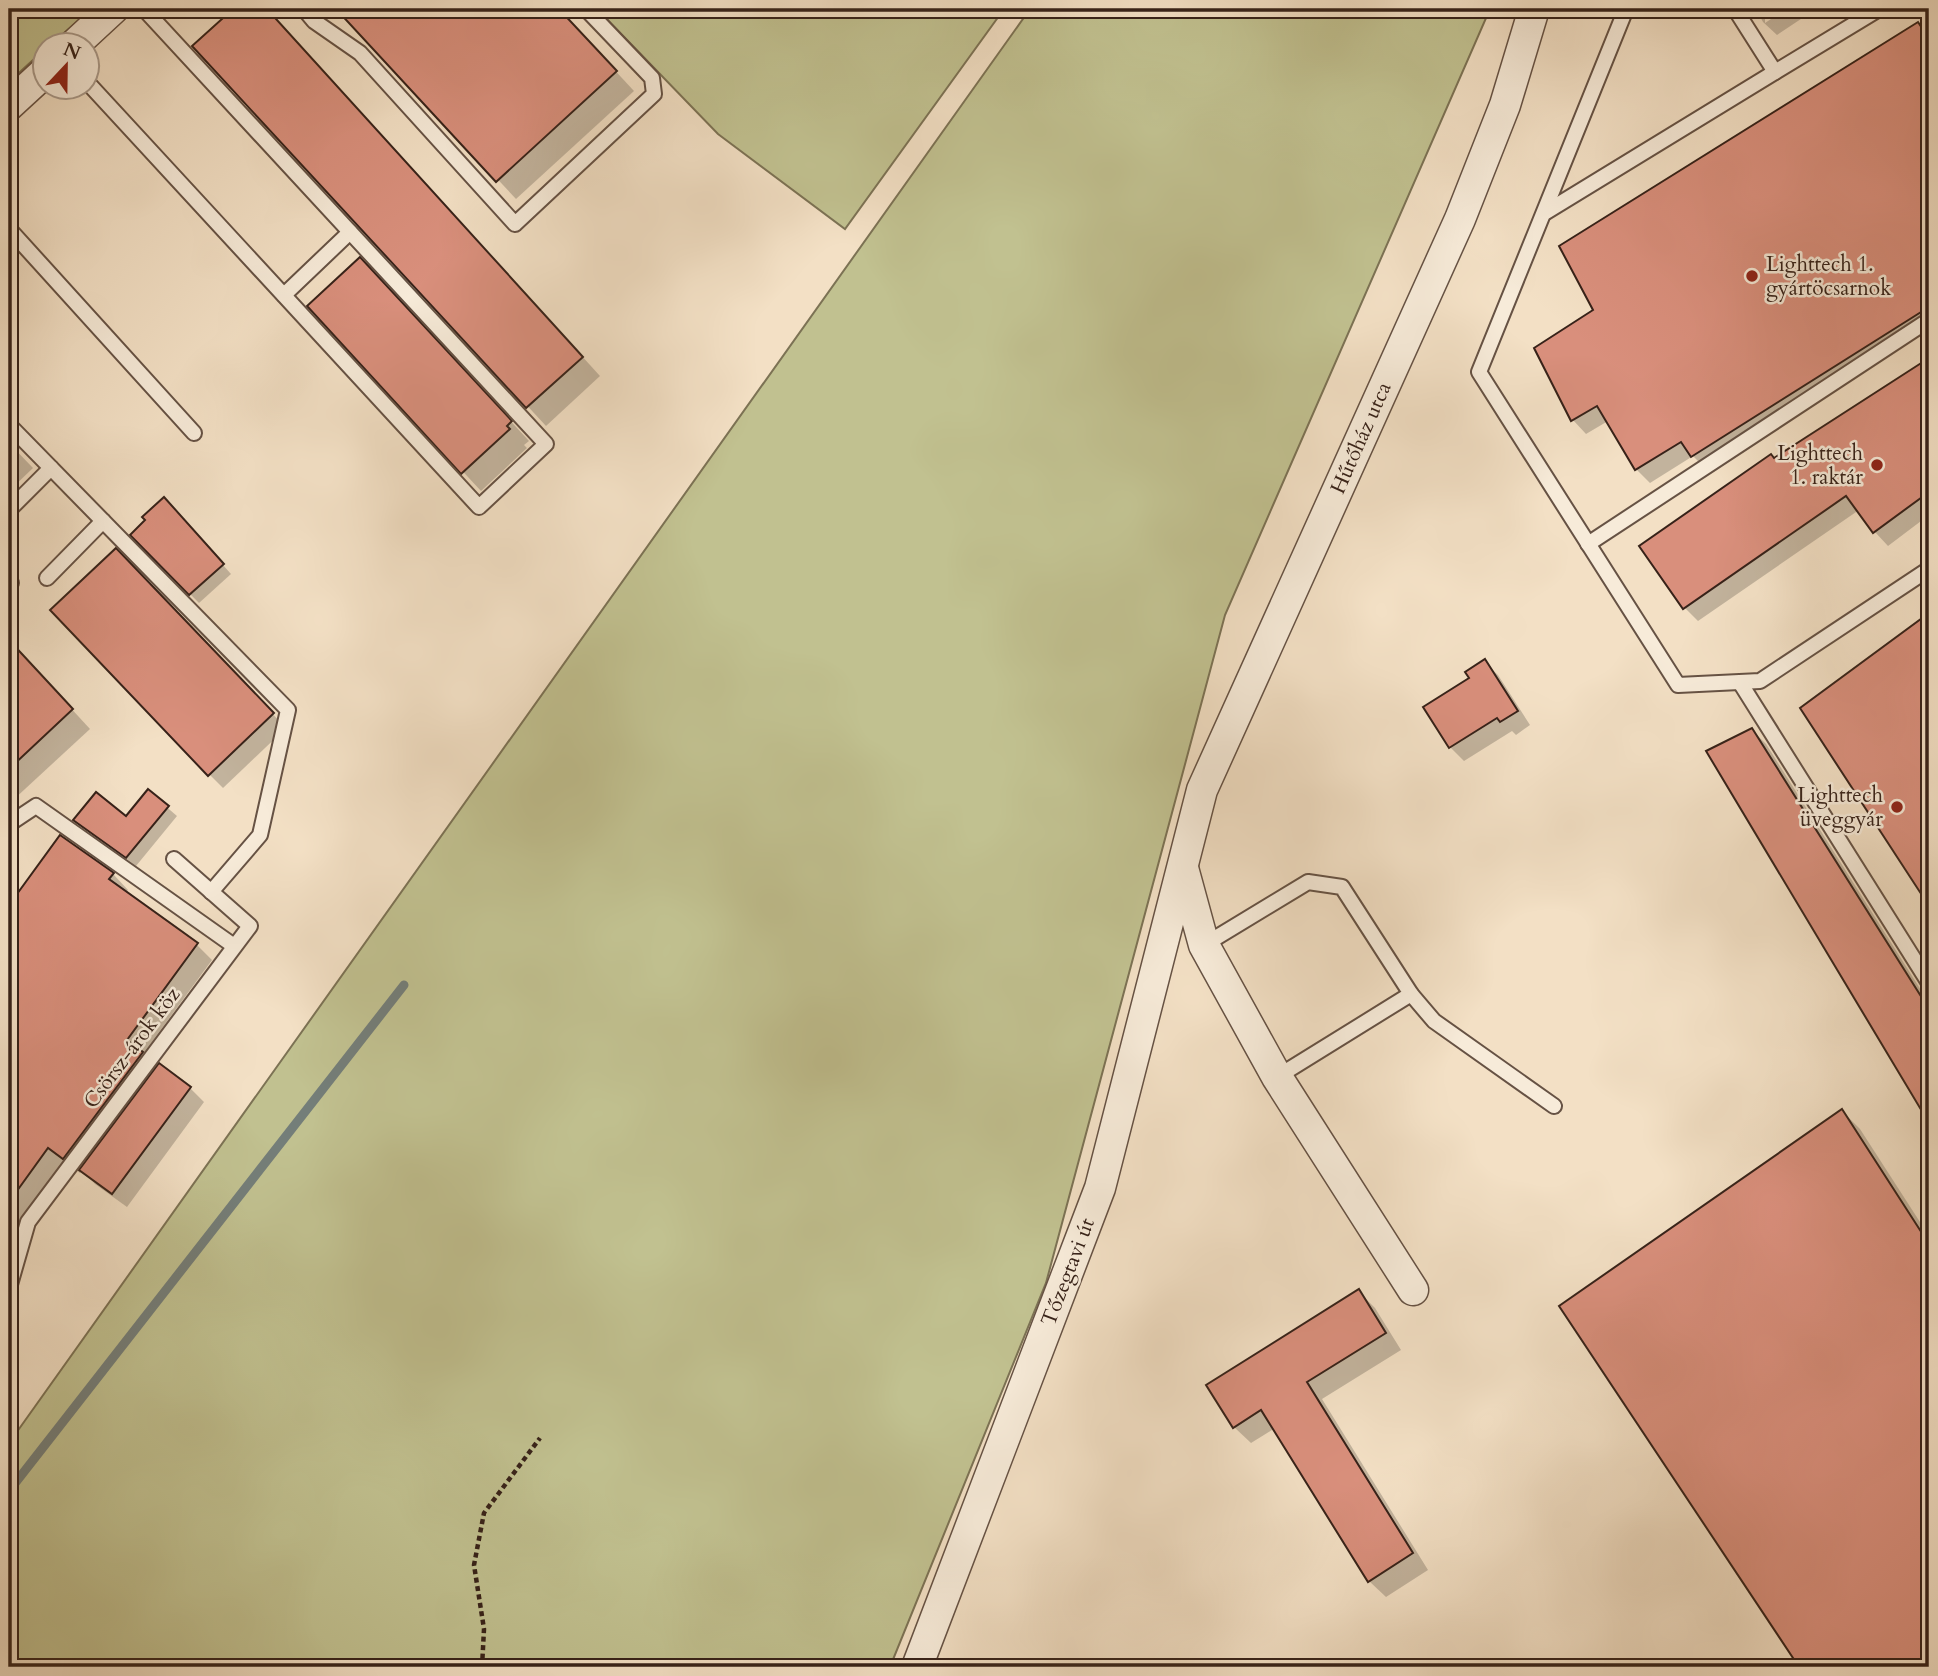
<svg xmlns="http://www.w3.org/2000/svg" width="1938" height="1676" viewBox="0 0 1938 1676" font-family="Cardo,serif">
  <rect width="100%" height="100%" fill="#f3e0c5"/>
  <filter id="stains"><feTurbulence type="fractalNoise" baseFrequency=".00286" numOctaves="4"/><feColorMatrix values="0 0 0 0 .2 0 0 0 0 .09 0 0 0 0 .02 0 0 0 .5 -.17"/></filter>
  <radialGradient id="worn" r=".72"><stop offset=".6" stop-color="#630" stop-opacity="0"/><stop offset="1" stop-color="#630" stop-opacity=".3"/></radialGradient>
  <g fill="#c1c190" stroke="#7c7254" stroke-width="2">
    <polygon points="9,9 92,9 50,45 46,46 45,49 9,82"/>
    <polygon points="597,9 1004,9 845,229 718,134"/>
    <polygon points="1030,9 1490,9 1225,615 1046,1283 890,1667 9,1667 9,1443"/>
  </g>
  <g fill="#0003">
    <polygon points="236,9 266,9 270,13 600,376 546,426 194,46"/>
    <polygon points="339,9 558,9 634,91 516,199"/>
    <polygon points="1756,9 1779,9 1765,19 1765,23 1786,9 1816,9 1777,35 1763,22"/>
    <polygon points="1918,24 1929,36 1929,329 1706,469 1693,456 1650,483 1636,469 1608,421 1586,434 1573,420 1595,311"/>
    <polygon points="378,277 529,441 524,445 527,448 481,491 309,306"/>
    <polygon points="1929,360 1929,515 1888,546 1875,532 1859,510 1698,621 1684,607 1774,460"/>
    <polygon points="9,443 33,468 9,491"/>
    <polygon points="173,509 231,574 199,603 132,535"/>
    <polygon points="129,564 286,728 223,788 209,774"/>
    <polygon points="1929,616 1929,902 1803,709"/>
    <polygon points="9,641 90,729 12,801 9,798"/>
    <polygon points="1484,662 1498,675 1530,725 1516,735 1512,731 1464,761 1450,747 1425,708 1472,678"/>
    <polygon points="1752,730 1766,744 1929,1003 1929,1120 1708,752"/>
    <polygon points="149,792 177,816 136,866 75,820 126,819"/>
    <polygon points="61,837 113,874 128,890 125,893 197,945 212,960 143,1054 157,1068 190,1088 204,1102 127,1207 95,1184 82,1170 80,1173 65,1162 9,1239 9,908"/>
    <polygon points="1842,1111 1860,1129 1929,1236 1929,1667 1801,1667 1562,1306"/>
    <polygon points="1359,1292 1375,1308 1401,1350 1322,1399 1428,1570 1386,1597 1369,1581 1275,1428 1251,1443 1234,1427"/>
  </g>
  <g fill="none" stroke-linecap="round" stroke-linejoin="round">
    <polyline stroke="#747e79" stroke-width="9" points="9,1491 404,985"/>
  </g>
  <g fill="#d98f7c" stroke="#372219" stroke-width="2">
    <polygon points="233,9 267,9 583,357 526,408 192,46"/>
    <polygon points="336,9 559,9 617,71 496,182"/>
    <polygon points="1918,22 1929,39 1929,307 1691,457 1681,442 1635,470 1597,406 1571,421 1534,348 1593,310 1559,246"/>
    <polygon points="360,257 512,421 507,426 510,429 461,474 307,306"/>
    <polygon points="1929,358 1929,492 1873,533 1846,496 1683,609 1639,546 1771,454 1774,458"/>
    <polygon points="164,497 224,564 189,595 130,535 145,520 142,517"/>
    <polygon points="116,548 274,713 208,776 50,610"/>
    <polygon points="1929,613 1929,906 1800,708"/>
    <polygon points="9,640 73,709 9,769"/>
    <polygon points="1485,659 1518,711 1500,722 1497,718 1449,748 1423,707 1469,678 1465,672"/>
    <polygon points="1752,728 1929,1009 1929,1123 1706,751"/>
    <polygon points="148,789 169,806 126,858 73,820 96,792 126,816"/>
    <polygon points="60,835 114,873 109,879 198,943 127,1040 143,1052 63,1159 48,1148 9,1202 9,905"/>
    <polygon points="159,1063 191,1087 112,1194 79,1170"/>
    <polygon points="1842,1109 1929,1244 1929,1667 1799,1667 1559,1306"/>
    <polygon points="1359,1289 1386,1333 1307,1382 1413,1553 1368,1582 1261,1410 1233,1428 1206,1385"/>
  </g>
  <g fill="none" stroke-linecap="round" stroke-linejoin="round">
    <defs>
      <g id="lane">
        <polyline points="304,9 314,21 360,53 515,224 654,94 652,78 586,9"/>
        <polyline points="1626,9 1479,372 1678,685 1760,681 1929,569"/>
        <polyline points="1926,9 1929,13"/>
        <polyline points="1775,72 1879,9"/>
        <polyline points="88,83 479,507 546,444 144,9"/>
        <polyline points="1546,212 1775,72 1735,9"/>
        <polyline points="9,229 194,433"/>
        <polyline points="284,295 350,232"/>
        <polyline points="9,425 288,710 260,835 211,892"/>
        <polyline points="9,510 51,468"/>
        <polyline points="1588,544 1929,320"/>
        <polyline points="47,578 103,521"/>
        <polyline points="9,581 11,583"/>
        <polyline points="1741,684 1929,983"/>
        <polyline points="9,824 36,806 234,946"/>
        <polyline points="1204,945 1308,882 1342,887 1411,994 1277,1077"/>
        <polyline points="1411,994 1434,1021 1554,1106"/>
        <polyline points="9,1288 28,1222 250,926 174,859"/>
      </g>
      <g id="street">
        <polyline points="73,46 113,9"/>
        <polyline points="9,105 46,71"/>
        <polyline points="1183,868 1204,945 1277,1077 1413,1290"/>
        <polyline points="917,1667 1100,1188 1202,790 1460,219 1505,105 1534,9"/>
      </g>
    </defs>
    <use href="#lane" stroke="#665244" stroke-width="18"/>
    <use href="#street" stroke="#665244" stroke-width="33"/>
    <polyline stroke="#372219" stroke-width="4.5" stroke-dasharray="5 3.5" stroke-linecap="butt" points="482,1667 484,1629 474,1565 484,1513 540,1438"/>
    <use href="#lane" stroke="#f7ebd9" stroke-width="14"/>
    <use href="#street" stroke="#f7ebd9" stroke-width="30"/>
  </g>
  <g fill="#8f2418" stroke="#f7ebd9" stroke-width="2.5">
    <circle cx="1752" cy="276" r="7"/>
    <circle cx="1877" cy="465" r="7"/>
    <circle cx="1897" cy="807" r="7"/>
  </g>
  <g text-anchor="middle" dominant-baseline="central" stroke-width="5" stroke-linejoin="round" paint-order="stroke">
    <g font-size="21" fill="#372219" stroke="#f7ebd9" text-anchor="end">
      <text x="1766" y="264" text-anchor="start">Lighttech 1.<tspan x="1766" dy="24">gyártöcsarnok</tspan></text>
      <text x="1863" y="453">Lighttech<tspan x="1863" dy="24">1. raktár</tspan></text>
      <text x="1883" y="795">Lighttech<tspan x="1883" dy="24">üveggyár</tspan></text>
    </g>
    <g font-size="21" fill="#372219" stroke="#f7ebd9">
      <text transform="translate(1361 438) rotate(-66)">Hűtőház utca</text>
      <text transform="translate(132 1048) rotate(-53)">Csörsz-árok köz</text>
      <text transform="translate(1068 1272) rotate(-69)">Tőzegtavi út</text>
    </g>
  </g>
  <rect width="1938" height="1676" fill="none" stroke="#f3e0c5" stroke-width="35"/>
  <rect x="10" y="10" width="1917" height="1655" fill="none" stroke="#372219" stroke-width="3.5"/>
  <rect x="18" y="18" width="1903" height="1641" fill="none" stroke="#372219" stroke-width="2"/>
  <g transform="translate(66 66) rotate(22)"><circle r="33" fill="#f7ebd9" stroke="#aa9b8c" stroke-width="2"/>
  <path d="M0-5L12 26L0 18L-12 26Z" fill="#8f2418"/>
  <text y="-10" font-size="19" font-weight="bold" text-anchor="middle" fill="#372219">N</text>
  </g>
  <rect width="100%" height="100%" filter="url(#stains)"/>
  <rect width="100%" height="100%" fill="url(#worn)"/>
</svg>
